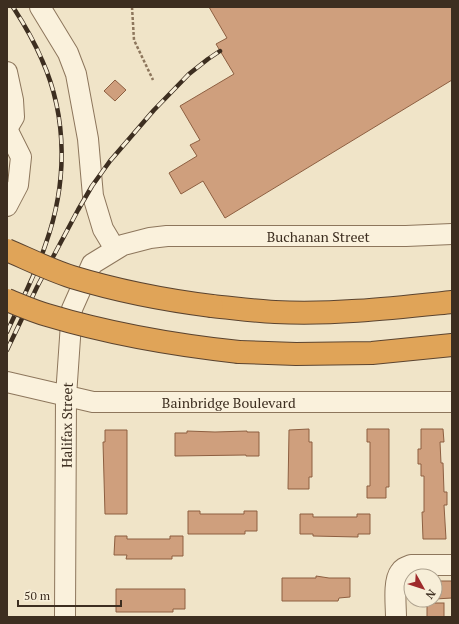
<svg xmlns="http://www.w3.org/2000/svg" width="459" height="624" viewBox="0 0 459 624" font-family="'PT Serif',serif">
  <rect width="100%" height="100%" fill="#f0e4c8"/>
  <g fill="#cf9f7d" stroke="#8d5f41">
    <polygon points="209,7 452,7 452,80 225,218 203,181 181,194 169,173 197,156 190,145 200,140 180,106 234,74 216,44 227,38"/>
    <polygon points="115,80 126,90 115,101 104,91"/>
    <polygon points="309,429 309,442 312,442 312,477 309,477 309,489 288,489 289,430"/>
    <polygon points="367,429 389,429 389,487 386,487 386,498 367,498 367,486 370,486 370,442 367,442"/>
    <polygon points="421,429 443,429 444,442 440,442 441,463 443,463 444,492 447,492 447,505 444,505 446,539 423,539 422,512 424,512 424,476 421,476 421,464 418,464 418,449 421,449"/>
    <polygon points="105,430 127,430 127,514 105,514 103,442 105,442"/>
    <polygon points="187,431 215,432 247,431 247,432 259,432 259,456 246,456 246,455 175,456 175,433 187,433"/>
    <polygon points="188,511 200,511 200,514 244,514 244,511 257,511 257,531 245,531 245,534 188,534"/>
    <polygon points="300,514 313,514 313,517 357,517 357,514 370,514 370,534 358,534 358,537 313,536 313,534 300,534"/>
    <polygon points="115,536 127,536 127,539 170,539 170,536 183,536 183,556 172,556 172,559 126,559 127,555 114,555"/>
    <polygon points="316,576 329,578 350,578 350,597 339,598 338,601 282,601 282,578 316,578"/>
    <polygon points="435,581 452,581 452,598 435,599"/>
    <polygon points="116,589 185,589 185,609 173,609 173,612 116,612"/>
    <rect x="427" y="603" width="17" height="14"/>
  </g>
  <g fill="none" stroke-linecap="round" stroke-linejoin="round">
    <defs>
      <g id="minor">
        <polyline points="40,7 68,53 76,74 88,139 93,196 103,229 115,249"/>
        <polyline points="7,72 13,100 14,117 7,129"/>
        <polyline points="7,129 21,157 18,185 7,206"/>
        <path id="s1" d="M7,382L93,402H452"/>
        <path id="s2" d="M65,617L66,396L72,309L92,264L123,245L150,238L167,236H406L452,234"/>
        <path d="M396,617C396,606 393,581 400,572C402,568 406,567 411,565H452"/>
      </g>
      <g id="highway">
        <path d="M212,306C233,308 254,311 275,312C334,315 394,308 452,302"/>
        <polyline points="239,352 296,354 372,353 452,345"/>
      </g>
    </defs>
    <use href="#minor" stroke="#8d765c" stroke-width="22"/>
    <use href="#highway" stroke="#5b4430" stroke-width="24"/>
    <polyline stroke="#8d765c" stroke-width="2.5" stroke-dasharray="3 2" stroke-linecap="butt" points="132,7 134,40 153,80"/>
    <use href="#minor" stroke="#faf1dc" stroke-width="20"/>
    <use href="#highway" stroke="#e0a458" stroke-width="22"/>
    <defs>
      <g id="rail">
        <path d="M7,332C20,303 36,274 46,243C67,184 68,118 42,60C34,41 24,24 13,7"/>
        <polyline points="7,350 37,287 78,210 92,186 110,161 154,110 189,74 208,59 220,51"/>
      </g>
    </defs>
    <use href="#rail" stroke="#3d2e20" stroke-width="4.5"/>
    <use href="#rail" stroke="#f7eed8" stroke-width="3" stroke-dasharray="9" stroke-linecap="butt"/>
    <defs>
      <g id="highway-bridge">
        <path d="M7,250C28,259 50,270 72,277C118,291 164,300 212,306"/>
        <path d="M7,300C20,305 33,311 47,315C110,334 174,345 239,352"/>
      </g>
    </defs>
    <use href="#highway-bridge" stroke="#5b4430" stroke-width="24" stroke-linecap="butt"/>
    <use href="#highway-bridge" stroke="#e0a458" stroke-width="22"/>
  </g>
  <g text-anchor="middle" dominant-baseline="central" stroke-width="3" stroke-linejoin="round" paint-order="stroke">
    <g font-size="14" fill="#3d2e20" stroke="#f7eed8">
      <text stroke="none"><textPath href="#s2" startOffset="590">Buchanan Street</textPath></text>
      <text stroke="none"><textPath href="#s1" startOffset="224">Bainbridge Boulevard</textPath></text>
      <text stroke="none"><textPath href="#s2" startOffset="192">Halifax Street</textPath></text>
    </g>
  </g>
  <rect width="459" height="624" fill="none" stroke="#3d2e20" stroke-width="16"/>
  <g transform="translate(423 588) rotate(129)"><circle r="19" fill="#f7eed8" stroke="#ada18e"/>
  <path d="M0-3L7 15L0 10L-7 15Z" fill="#9e2a2b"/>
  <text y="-6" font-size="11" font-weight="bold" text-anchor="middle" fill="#3d2e20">N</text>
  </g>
  <path d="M18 600v6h103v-6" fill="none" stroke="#3d2e20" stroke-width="2"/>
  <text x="24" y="600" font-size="12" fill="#3d2e20" stroke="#f7eed8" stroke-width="3" paint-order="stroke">50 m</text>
</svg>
